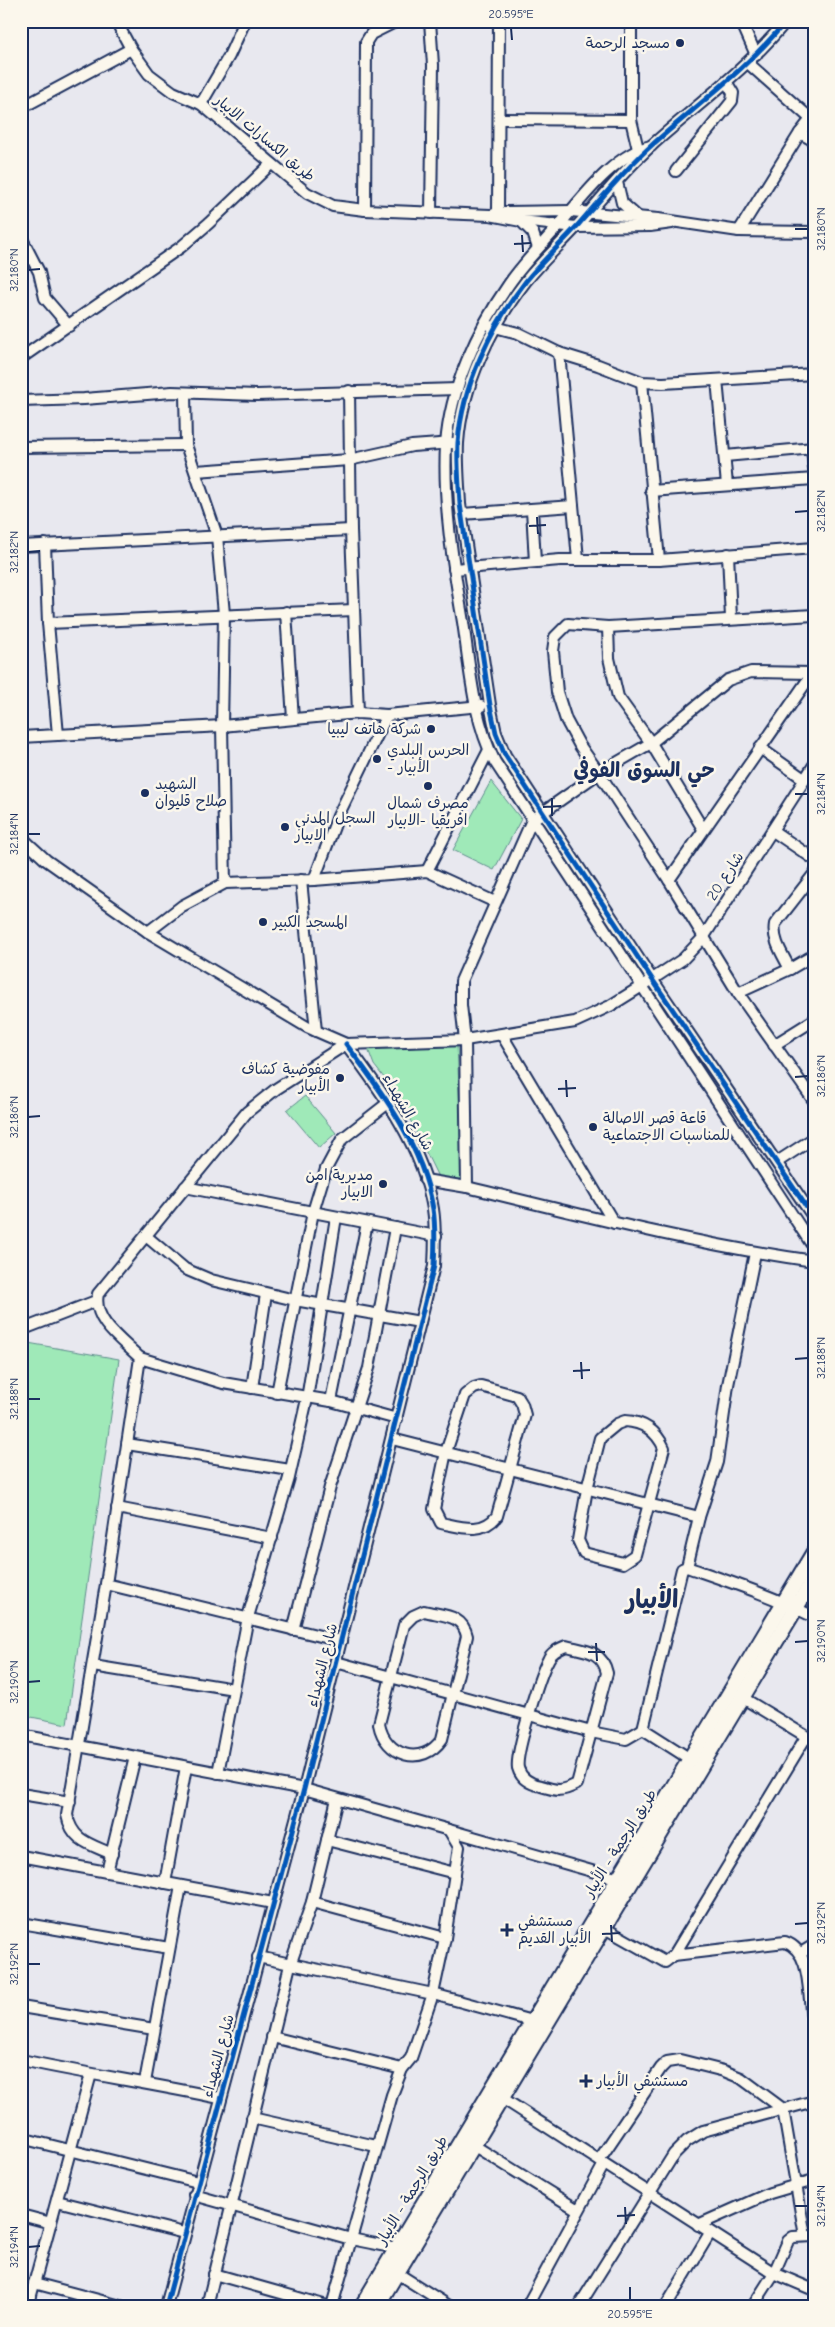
<svg xmlns="http://www.w3.org/2000/svg" width="835" height="2327" viewBox="0 0 835 2327" font-family="'Comic Neue','Playpen Sans Arabic',sans-serif">
  <rect width="100%" height="100%" fill="#e8e8ef"/>
  <filter id="ink" filterUnits="userSpaceOnUse"><feTurbulence type="fractalNoise" baseFrequency=".02" numOctaves="2"/><feDisplacementMap in="SourceGraphic" scale="10" xChannelSelector="R" yChannelSelector="G"/><feConvolveMatrix kernelMatrix="1 2 1 2 8 2 1 2 1" color-interpolation-filters="sRGB"/></filter>
  <g filter="url(#ink)">
    <g fill="#9fe9b8" stroke="#5d8c8b">
      <polygon points="491,781 521,819 494,870 453,850"/>
      <polygon points="457,1045 463,1175 460,1180 439,1179 399,1097 374,1065 368,1049"/>
      <polygon points="305,1096 336,1133 319,1148 287,1110"/>
      <polygon points="28,1343 119,1359 67,1724 21,1715 21,1345"/>
    </g>
    <g fill="none" stroke-linecap="round" stroke-linejoin="round">
      <defs>
        <g id="minor">
          <polyline points="116,21 131,49 149,74 173,92 201,104 307,193 333,206 365,210 490,215 521,221 576,227 650,226 672,223"/>
          <polyline points="430,21 433,65 431,213"/>
          <polyline points="631,21 631,120 638,149"/>
          <polyline points="741,21 756,55"/>
          <path d="M786,21C747,69 698,104 652,145C625,169 602,198 578,225C561,244 542,261 526,281C491,326 462,386 458,443C457,463 459,484 460,504L490,705L496,733L505,755L652,979L814,1218"/>
          <polyline points="748,63 811,119"/>
          <polyline points="201,104 229,56 245,21"/>
          <polyline points="21,108 131,49"/>
          <polyline points="500,119 631,120"/>
          <polyline points="800,133 814,141"/>
          <path d="M651,146C615,154 583,197 560,224C543,244 524,262 509,284C477,330 450,389 446,445C443,504 453,564 463,622C470,668 473,719 495,762L814,1248"/>
          <polyline points="676,171 732,101 733,93 727,83"/>
          <polyline points="617,182 622,203 638,217"/>
          <polyline points="365,210 366,42 371,34 397,21"/>
          <polyline points="498,213 499,21"/>
          <polyline points="494,214 507,212 571,211 658,219 739,231 814,232"/>
          <polyline points="521,221 533,233 538,248"/>
          <polyline points="739,231 800,133 814,115"/>
          <polyline points="21,237 39,272 45,298 69,326"/>
          <polyline points="491,326 518,333 559,353 598,365 642,382 663,383 814,374"/>
          <polyline points="559,353 578,559"/>
          <polyline points="21,358 181,247 209,223 271,164"/>
          <polyline points="717,380 727,485"/>
          <polyline points="642,382 659,560"/>
          <polyline points="349,391 351,530 358,713"/>
          <polyline points="185,393 186,445 217,536 224,614 222,726 225,883"/>
          <polyline points="21,401 84,399 172,392 257,395 457,389"/>
          <polyline points="21,447 186,445"/>
          <polyline points="812,449 814,469"/>
          <polyline points="725,456 814,448"/>
          <polyline points="196,471 349,460 412,446 453,443"/>
          <polyline points="651,491 814,479"/>
          <polyline points="532,509 535,562"/>
          <polyline points="462,514 573,506"/>
          <polyline points="45,544 48,623 58,735"/>
          <polyline points="21,546 351,530"/>
          <polyline points="728,554 731,618"/>
          <polyline points="454,569 560,560 659,560 814,548"/>
          <polyline points="286,612 293,719"/>
          <polyline points="814,615 608,627 568,624 555,637 553,651 557,692 566,720 580,746 599,773 669,880 738,993 814,1101"/>
          <polyline points="48,623 354,610"/>
          <polyline points="608,627 609,658 618,697 651,743 703,829"/>
          <polyline points="21,737 222,726 358,713 387,715 481,706"/>
          <polyline points="760,748 804,779"/>
          <polyline points="773,831 814,859"/>
          <polyline points="21,837 46,860 148,932 307,1027 346,1044 465,1040 575,1022 610,1006 642,986 683,959 703,938 814,765"/>
          <polyline points="427,871 489,750"/>
          <polyline points="301,880 316,1031"/>
          <polyline points="314,880 338,816 387,715"/>
          <polyline points="669,880 814,671"/>
          <polyline points="148,932 182,906 225,883 314,880 427,871 495,902"/>
          <polyline points="790,969 814,955"/>
          <path d="M738,993L790,969C783,955 772,940 775,924L814,874"/>
          <polyline points="502,1035 614,1223"/>
          <polyline points="774,1045 814,1020"/>
          <polyline points="777,1162 814,1138"/>
          <polyline points="425,1180 467,1187 465,1040 461,1005 461,981 532,820 599,773 651,743 728,680 751,672 812,673"/>
          <polyline points="185,1187 436,1236"/>
          <path d="M467,1187C582,1215 697,1245 814,1261"/>
          <polyline points="146,1236 185,1269 211,1280 295,1300 420,1322"/>
          <polyline points="21,1330 96,1301"/>
          <polyline points="140,1358 223,1383 331,1401 397,1419"/>
          <path d="M481,1386L517,1396L522,1404L525,1415L497,1516C482,1535 461,1527 441,1523L434,1509L446,1452L465,1395L474,1388Z"/>
          <polyline points="252,1388 266,1294"/>
          <polyline points="277,1393 313,1212 326,1169 342,1139 388,1103"/>
          <polyline points="331,1401 367,1223"/>
          <path d="M625,1421C644,1422 657,1432 664,1448L635,1555L623,1563L584,1553L578,1540L587,1489L600,1438L617,1424Z"/>
          <polyline points="392,1439 699,1517"/>
          <polyline points="127,1444 290,1470"/>
          <polyline points="117,1508 272,1538"/>
          <polyline points="687,1567 699,1517 717,1462 728,1385 755,1253"/>
          <polyline points="106,1584 341,1641"/>
          <path d="M424,1611C443,1616 462,1614 467,1636L442,1739C422,1768 385,1756 379,1724L404,1625L413,1616Z"/>
          <polyline points="293,1630 330,1487 369,1368 395,1228"/>
          <path d="M566,1646C585,1651 602,1650 607,1673L577,1784C561,1792 557,1791 541,1786C531,1784 521,1779 518,1768C515,1754 540,1674 548,1660C551,1652 559,1649 566,1646Z"/>
          <polyline points="336,1662 591,1732 626,1739 643,1729 690,1759"/>
          <polyline points="93,1666 234,1689"/>
          <polyline points="743,1698 814,1741"/>
          <path d="M643,1729L682,1569L687,1567C730,1582 773,1596 814,1617"/>
          <polyline points="21,1735 304,1789 449,1830 459,1847 445,1938 433,1994 539,2023"/>
          <polyline points="218,1773 248,1617 289,1478 307,1399 336,1217"/>
          <polyline points="21,1794 70,1802"/>
          <polyline points="449,1830 616,1878"/>
          <polyline points="327,1840 455,1873"/>
          <path d="M112,1854C90,1844 72,1841 67,1815L106,1584L140,1358C123,1341 92,1321 98,1294L247,1112L276,1089L346,1044"/>
          <polyline points="21,1856 273,1903"/>
          <polyline points="107,1872 135,1757"/>
          <polyline points="165,1883 186,1767"/>
          <polyline points="312,1902 445,1938"/>
          <polyline points="21,1923 169,1948"/>
          <path d="M599,1925L665,1962L674,1955L785,1942C815,1952 806,2002 814,2026"/>
          <polyline points="801,1953 814,1945"/>
          <polyline points="674,1955 806,1737"/>
          <polyline points="258,1957 433,1994 411,2058 402,2069 392,2095 332,2306"/>
          <polyline points="21,2007 154,2029"/>
          <polyline points="272,2037 402,2069"/>
          <path d="M21,2060C87,2074 154,2084 220,2098"/>
          <polyline points="145,2082 181,1886"/>
          <polyline points="502,2098 774,2273 814,2290"/>
          <polyline points="252,2118 376,2146"/>
          <polyline points="21,2138 198,2182"/>
          <polyline points="473,2145 578,2210"/>
          <polyline points="599,2160 661,2068 667,2062 680,2060 724,2071 741,2078 783,2109 805,2236"/>
          <polyline points="194,2195 351,2239 396,2248"/>
          <polyline points="57,2201 184,2233"/>
          <polyline points="21,2215 51,2223"/>
          <polyline points="698,2225 770,2193 814,2180"/>
          <polyline points="392,2270 449,2306"/>
          <polyline points="214,2274 327,2306"/>
          <polyline points="34,2283 121,2306"/>
          <polyline points="21,2293 31,2296"/>
          <polyline points="28,2306 91,2074"/>
          <path d="M166,2306L304,1789L434,1266C435,1247 436,1228 433,1209C423,1147 383,1093 346,1044"/>
          <polyline points="207,2306 290,1965 312,1902 337,1799"/>
          <polyline points="527,2306 604,2164"/>
          <polyline points="579,2306 674,2154 687,2141 703,2131 814,2101"/>
          <polyline points="666,2306 710,2233"/>
          <polyline points="753,2306 774,2273 788,2241 793,2237 814,2236"/>
        </g>
        <g id="highway">
          <polyline points="362,2306 814,1552"/>
          <polyline points="377,2306 814,1578"/>
        </g>
      </defs>
      <use href="#minor" stroke="#1b2f5e" stroke-width="14"/>
      <use href="#highway" stroke="#1b2f5e" stroke-width="18"/>
      <use href="#minor" stroke="#fbf7ec" stroke-width="10"/>
      <use href="#highway" stroke="#fbf7ec" stroke-width="14"/>
      <defs>
        <g id="cycleway">
          <path d="M786,21C747,69 698,104 652,145C625,169 602,198 578,225C561,244 542,261 526,281C491,326 462,386 458,443C457,463 459,484 460,504L490,705L496,733L505,755L652,979L814,1218"/>
          <path d="M166,2306L304,1789L434,1266C435,1247 436,1228 433,1209C423,1147 383,1093 346,1044"/>
        </g>
      </defs>
      <use href="#cycleway" stroke="#fbf7ec" stroke-width="8"/>
      <use href="#cycleway" stroke="#0057b8" stroke-width="5"/>
    </g>
  </g>
  <path fill="none" stroke="#1b2f5e" stroke-width="2" d="M511,28L512,40M795,229H808M522,235L523,252M514,244L531,243M28,270L40,269M795,512L808,511M537,517L538,534M529,526L546,525M28,552L40,551M795,794H808M552,798V816M543,807L561,806M28,834H40M795,1077L808,1076M566,1080L567,1097M558,1089L576,1088M28,1117L40,1116M795,1359L808,1358M581,1362L582,1379M573,1371L590,1370M28,1399H40M795,1642L808,1641M596,1643L597,1661M588,1652H605M28,1682L40,1681M795,1924L808,1923M611,1925L612,1942M602,1934L620,1933M28,1964H40M795,2206H808M625,2207L626,2224M617,2216L635,2215M28,2247L40,2246M630,2287V2300"/>
  <g fill="#1b2f5e" stroke="#fbf7ec" stroke-width="2">
    <circle cx="680" cy="43" r="5"/>
    <circle cx="431" cy="729" r="5"/>
    <circle cx="377" cy="759" r="5"/>
    <circle cx="428" cy="786" r="5"/>
    <circle cx="145" cy="793" r="5"/>
    <circle cx="285" cy="827" r="5"/>
    <circle cx="263" cy="922" r="5"/>
    <circle cx="340" cy="1078" r="5"/>
    <circle cx="593" cy="1127" r="5"/>
    <circle cx="383" cy="1184" r="5"/>
    <path d="M504.5 1922.5h5v5h5v5h-5v5h-5v-5h-5v-5h5z"/>
    <path d="M583.5 2073.5h5v5h5v5h-5v5h-5v-5h-5v-5h5z"/>
  </g>
  <g text-anchor="middle" dominant-baseline="central" stroke-width="5" stroke-linejoin="round" paint-order="stroke">
    <g font-size="15" fill="#1b2f5e" stroke="#fbf7ec" text-anchor="start">
      <text x="670" y="43" text-anchor="end">مسجد الرحمة</text>
      <text x="421" y="729" text-anchor="end">شركة هاتف ليبيا</text>
      <text x="387" y="750">الحرس البلدي<tspan x="387" dy="17">- الأبيار</tspan></text>
      <text x="155" y="784">الشهيد<tspan x="155" dy="17">صلاح قليوان</tspan></text>
      <text x="428" y="803" text-anchor="middle">مصرف شمال<tspan x="428" dy="17">افريقيا -الابيار</tspan></text>
      <text x="295" y="818">السجل المدني<tspan x="295" dy="17">الابيار</tspan></text>
      <text x="273" y="922">المسجد الكبير</text>
      <text x="330" y="1069" text-anchor="end">مفوضية كشاف<tspan x="330" dy="17">الأبيار</tspan></text>
      <text x="603" y="1118">قاعة قصر الاصالة<tspan x="603" dy="17">للمناسبات الاجتماعية</tspan></text>
      <text x="373" y="1175" text-anchor="end">مديرية امن<tspan x="373" dy="17">الابيار</tspan></text>
      <text x="518" y="1921">مستشفي<tspan x="518" dy="17">الأبيار القديم</tspan></text>
      <text x="597" y="2081">مستشفي الأبيار</text>
    </g>
    <g font-size="15" fill="#1b2f5e" stroke="#fbf7ec">
      <text transform="translate(265 138) rotate(40)">طريق الكسارات الابيار</text>
      <text transform="translate(725 876) rotate(-57)">شارع 20</text>
      <text transform="translate(408 1112) rotate(60)">شارع الشهداء</text>
      <text transform="translate(322 1665) rotate(-76)">شارع الشهداء</text>
      <text transform="translate(620 1843) rotate(-58)">طريق الرجمة - الأبيار</text>
      <text transform="translate(218 2056) rotate(-75)">شارع الشهداء</text>
      <text transform="translate(412 2190) rotate(-59)">طريق الرجمة - الأبيار</text>
    </g>
    <g font-size="20" font-weight="bold" fill="#1b2f5e" stroke="#fbf7ec">
      <text x="644" y="770">حي السوق الفوفي</text>
    </g>
    <g font-size="25" font-weight="bold" fill="#1b2f5e" stroke="#fbf7ec">
      <text x="652" y="1599">الأبيار</text>
    </g>
  </g>
  <rect width="835" height="2327" fill="none" stroke="#fbf7ec" stroke-width="55"/>
  <rect x="28" y="28" width="780" height="2272" fill="none" stroke="#1b2f5e" stroke-width="2"/>
  <g font-size="12" text-anchor="middle" fill="#1b2f5e">
    <text x="511" y="18">20.595°E</text>
    <text transform="translate(821 229) rotate(-90)" y="4">32.180°N</text>
    <text transform="translate(14 270) rotate(-90)" y="4">32.180°N</text>
    <text transform="translate(821 511) rotate(-90)" y="4">32.182°N</text>
    <text transform="translate(14 552) rotate(-90)" y="4">32.182°N</text>
    <text transform="translate(821 794) rotate(-90)" y="4">32.184°N</text>
    <text transform="translate(14 834) rotate(-90)" y="4">32.184°N</text>
    <text transform="translate(821 1076) rotate(-90)" y="4">32.186°N</text>
    <text transform="translate(14 1117) rotate(-90)" y="4">32.186°N</text>
    <text transform="translate(821 1358) rotate(-90)" y="4">32.188°N</text>
    <text transform="translate(14 1399) rotate(-90)" y="4">32.188°N</text>
    <text transform="translate(821 1641) rotate(-90)" y="4">32.190°N</text>
    <text transform="translate(14 1682) rotate(-90)" y="4">32.190°N</text>
    <text transform="translate(821 1923) rotate(-90)" y="4">32.192°N</text>
    <text transform="translate(14 1964) rotate(-90)" y="4">32.192°N</text>
    <text transform="translate(821 2206) rotate(-90)" y="4">32.194°N</text>
    <text transform="translate(14 2247) rotate(-90)" y="4">32.194°N</text>
    <text x="630" y="2318">20.595°E</text>
  </g>
</svg>
